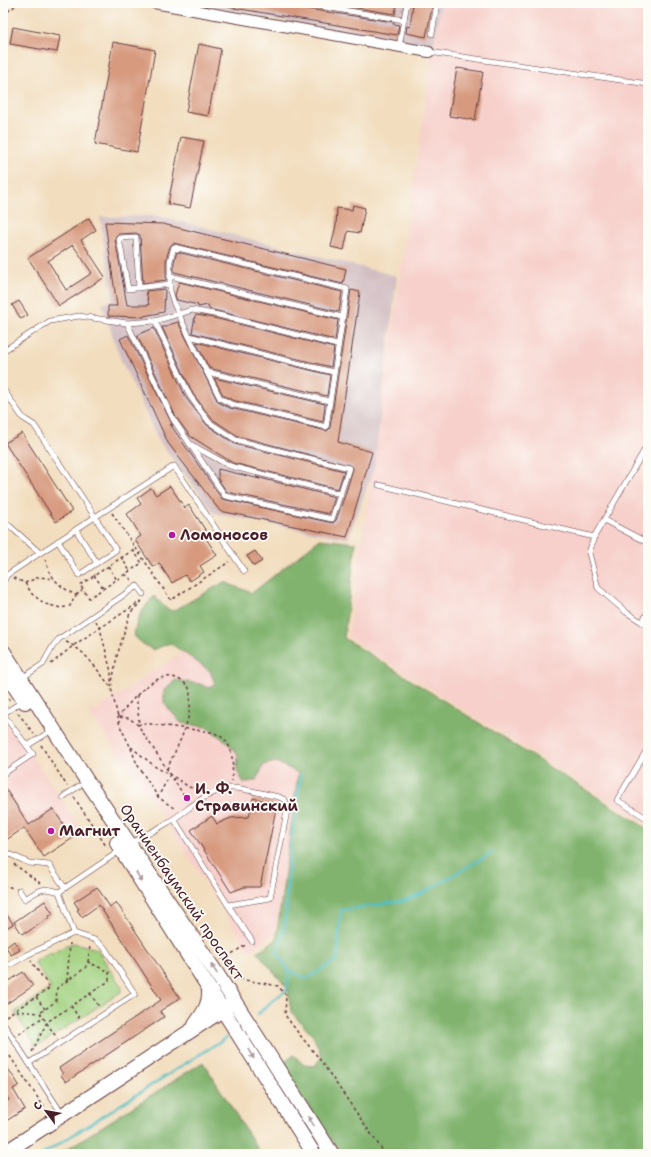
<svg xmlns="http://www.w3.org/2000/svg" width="651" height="1157" viewBox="0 0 651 1157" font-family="'Shantell Sans',sans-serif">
  <rect width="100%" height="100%" fill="#fdfcf7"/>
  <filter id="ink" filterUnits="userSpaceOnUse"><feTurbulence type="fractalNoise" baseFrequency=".025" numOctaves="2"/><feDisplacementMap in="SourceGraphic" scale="8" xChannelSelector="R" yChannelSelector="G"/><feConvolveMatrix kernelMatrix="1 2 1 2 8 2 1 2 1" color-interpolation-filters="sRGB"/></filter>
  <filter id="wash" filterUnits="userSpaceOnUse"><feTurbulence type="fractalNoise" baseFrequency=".012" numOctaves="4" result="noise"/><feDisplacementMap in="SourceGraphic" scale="16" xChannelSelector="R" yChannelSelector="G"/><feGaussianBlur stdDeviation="0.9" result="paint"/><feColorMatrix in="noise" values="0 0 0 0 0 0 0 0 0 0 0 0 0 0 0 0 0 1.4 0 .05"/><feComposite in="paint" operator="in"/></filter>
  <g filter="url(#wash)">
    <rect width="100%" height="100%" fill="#f2ddbe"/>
    <g fill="#f7d0cb">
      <polygon points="441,3 648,3 648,825 348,637 433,49"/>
      <polygon points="196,643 298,774 275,934 249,951 167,823 90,714"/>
      <polygon points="3,713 83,831 44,857 24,828 3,842"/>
    </g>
    <g fill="#d2bec2">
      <polygon points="184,3 441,3 433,49"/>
      <polygon points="159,216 397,276 374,468 348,539 214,513 159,441 120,358 102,304 113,300 100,217"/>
    </g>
    <polygon fill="#a2d180" stroke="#767856" points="74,943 97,949 122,988 121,992 36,1047 15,1012 51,988 34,962 50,953 52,954 66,945"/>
    <g fill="#81b36e" stroke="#66694c">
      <path d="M320,539L356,543L344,638L648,829V1154H341L284,1071L283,1063L294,1055L304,1065L315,1066L322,1056L313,1036L291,1012L288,989L257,952L276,940L298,773L276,762L264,765L256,780L244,783L237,771L238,755L227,742L206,727L181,723L164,703V690L175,680L200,684L209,688L215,684L210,671L170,643L153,650L143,644L134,636C137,616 142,610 154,596L167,609L173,611L224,582L252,593Z"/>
      <polygon points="203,1062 261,1154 59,1154"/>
    </g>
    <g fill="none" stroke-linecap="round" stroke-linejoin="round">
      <g stroke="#50bec5" stroke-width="2.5">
        <polyline points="301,774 289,857 286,911 283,934 277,953 289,970 307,979 337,960 341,910 404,901 423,893 493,852"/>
        <polyline points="258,1014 272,1001 287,990 289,970"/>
        <polyline points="43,1154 227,1037"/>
      </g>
    </g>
    <g id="blocks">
      <g fill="#d79a7f" fill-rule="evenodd">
        <polygon points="228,3 268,3 394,22 393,24 399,25 397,35 228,7"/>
        <polygon points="325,3 397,3 395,14"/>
        <polygon points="413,3 433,3 426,37 406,33 407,26 410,27"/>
        <polygon points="13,27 60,36 57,52 10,44"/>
        <polygon points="113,42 155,50 137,152 95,144"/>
        <polygon points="199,44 221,49 208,116 186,112"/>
        <polygon points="457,68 483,72 475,120 449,116"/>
        <polygon points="181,137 204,141 190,208 168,204"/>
        <polygon points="353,205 365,208 360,233 348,231 344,250 331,247 336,225 337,208 352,210"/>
        <path d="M89,218L96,230L81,240L105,277L59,306L28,258ZM73,245L92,273L66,290L48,261Z"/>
        <polygon points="105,222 163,224 346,269 343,284 173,243 170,246 166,260 166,280 143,283 140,235 136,233 118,234 116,236 115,239 127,305 149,305 146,291 165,289 164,312 144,316 144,317 108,316 108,306 117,306"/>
        <polygon points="177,252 342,292 339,312 174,272 174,262"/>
        <polygon points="179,282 338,320 335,340 209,309 208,305 198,307 198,305 177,300 175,295"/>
        <polygon points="351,290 360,292 338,442 372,452 347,537 220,511 168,443 120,339 128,335 173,426 170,424 222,499 333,523 336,520 345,495 353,469 352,466 238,436 212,419 193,394 162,327 167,327 168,325 178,322 218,402 230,408 327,431 330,428"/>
        <polygon points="19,301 28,315 21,319 12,305"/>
        <polygon points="197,315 218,319 334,348 331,367 192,333 195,316"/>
        <polygon points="154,328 186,398 207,425 235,444 344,471 338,489 233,463 190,436 176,417 137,335"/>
        <polygon points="196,342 330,375 327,396 209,368"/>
        <polygon points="214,378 325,404 323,422 232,400 223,395"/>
        <polygon points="22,433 72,511 56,522 5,443"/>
        <polygon points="218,469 260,479 256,477 335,497 329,514 227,492 218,479"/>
        <polygon points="170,486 185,508 189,505 206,531 203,534 217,555 200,566 204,572 190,581 185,575 172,583 159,563 153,567 135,540 141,536 127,514 141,504 137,498 151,488 156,495"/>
        <polygon points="255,551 262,561 254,566 247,556"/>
        <polygon points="3,785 29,825 53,809 73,838 44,857 24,828 3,842"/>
        <polygon points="253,798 277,804 260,887 244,887 231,892 191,830 212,816 217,824 231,818 249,817"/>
        <polygon points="97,887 110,907 116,902 180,998 160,1011 164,1017 66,1082 61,1075 63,1074 59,1068 161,1000 99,905 82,917 77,910 79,909 74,902"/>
        <polygon points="45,901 53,914 49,916 50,917 26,933 25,932 22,934 14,922"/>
        <polygon points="3,909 13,924 3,930"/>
        <polygon points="14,941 20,950 11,955 6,947"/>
        <polygon points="23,972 33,986 3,1006 3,985"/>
        <polygon points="3,1061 19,1085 13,1089 25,1109 3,1123 3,1104 9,1100 3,1090"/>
      </g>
    </g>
  </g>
  <g filter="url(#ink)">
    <use href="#blocks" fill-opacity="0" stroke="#633c41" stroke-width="1"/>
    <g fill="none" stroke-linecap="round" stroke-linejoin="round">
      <defs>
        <g id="lane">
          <polyline points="300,3 404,20"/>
          <polyline points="432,34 437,3"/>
          <polyline points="399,47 407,3"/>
          <polyline points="429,52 648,84"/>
          <polygon points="174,247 347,289 326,427 231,404 220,398 195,349 174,304 170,291 170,261"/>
          <polyline points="170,276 342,317"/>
          <polyline points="139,288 136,237 119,238 128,289 170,284"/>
          <polyline points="155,321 190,396 209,422 236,440 349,468 332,519 225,496 190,444"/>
          <polyline points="127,323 173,419 190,444 230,466 341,494"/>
          <polyline points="189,336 333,372"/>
          <polyline points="3,351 50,321 79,316 127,323 155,321 192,310 219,315 337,345"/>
          <polyline points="207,372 329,401"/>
          <polyline points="3,389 23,418 34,425 95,517 40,553 3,520"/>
          <polyline points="648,444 594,537 589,553 598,588 626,612 648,626"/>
          <polyline points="379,485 594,537"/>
          <polyline points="604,520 648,543"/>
          <polyline points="76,530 97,563"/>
          <polyline points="58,541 79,575 116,550 95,517 174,466 244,571"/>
          <polyline points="3,582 7,575 40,553"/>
          <polyline points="642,622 648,612"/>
          <polyline points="22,678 43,664 53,646 59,639 137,586 143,594"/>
          <polyline points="27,746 46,734"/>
          <polyline points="648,748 617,800 648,819"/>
          <polyline points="3,774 33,754 3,714 23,701"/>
          <polyline points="63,797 79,786"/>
          <polyline points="174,819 228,905 252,941"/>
          <path d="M130,844C142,836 155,831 167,823C187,812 206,790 231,788C241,787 267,795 279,797L285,800L288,806L270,898L228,905"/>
          <polyline points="3,851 29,863 49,865 65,888"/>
          <path d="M19,890L25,899C39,890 43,886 59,892"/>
          <polyline points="74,933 59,892 121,850"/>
          <polyline points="3,969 27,955 74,933 95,940 104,947 135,994 29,1063"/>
          <polyline points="3,1023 62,1114"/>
        </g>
        <polyline id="street" points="154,3 429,52"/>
        <g id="secondary">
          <polyline points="3,651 87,781 217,974 332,1154"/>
          <polyline points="3,669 25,702"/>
          <polyline points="117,843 314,1154"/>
          <path d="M195,1025C204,1012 210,1005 209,989"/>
          <polyline points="3,1154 230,1005"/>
        </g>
      </defs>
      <use href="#lane" stroke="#633c41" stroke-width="6"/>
      <use href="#street" stroke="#633c41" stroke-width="12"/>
      <use href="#secondary" stroke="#633c41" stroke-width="16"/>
      <g stroke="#633c41" stroke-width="1.5" stroke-dasharray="3 3" stroke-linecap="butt">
        <polyline points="3,15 19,3"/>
        <polyline points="112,513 171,600 229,562"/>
        <polygon points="133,550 142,563 89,598 80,585"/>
        <polyline points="139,554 142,552"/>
        <polyline points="121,557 130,571"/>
        <polyline points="108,566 117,580"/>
        <polyline points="125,574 132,580"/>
        <polyline points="94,575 103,588"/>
        <path d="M14,578L25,583L32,594L45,604L61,608L70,606L76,595C59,587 48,576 45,557"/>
        <polyline points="25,583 39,577 54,579"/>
        <polyline points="76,595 82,590"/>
        <polyline points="142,601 130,613 117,656 111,688 118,717 129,718 138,725 187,800"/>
        <polyline points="96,621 100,628 111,672 111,683"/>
        <path d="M66,642C86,650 97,671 111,687"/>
        <polyline points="51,664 74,645 141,601"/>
        <polyline points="4,693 10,701"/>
        <path d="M137,695C136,706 140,716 138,725L143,723L211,732C235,739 233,760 232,781"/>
        <polyline points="18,713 34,734"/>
        <polyline points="41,745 67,786"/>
        <polyline points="131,747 157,768 170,774 158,797"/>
        <path d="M167,769C178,744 195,717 189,688C164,657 134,698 118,717L120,726L130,746L137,764L158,797L175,809"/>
        <polyline points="174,777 189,787 202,791"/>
        <polyline points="74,797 106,846"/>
        <polyline points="14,864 40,883"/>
        <polyline points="3,885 13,888"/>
        <polyline points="194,919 199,914"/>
        <polyline points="222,960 247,944"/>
        <polyline points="88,962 90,946"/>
        <polyline points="234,978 273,985 278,986 286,995 285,1015 299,1034 318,1057 385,1154"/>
        <polyline points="67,981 70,943"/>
        <polyline points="90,993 100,1008"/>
        <polyline points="36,997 45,1009"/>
        <polyline points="71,1006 81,1021"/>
        <polyline points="16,1011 40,1013 57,1038"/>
        <polyline points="6,1016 50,988 31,961"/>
        <polyline points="19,1034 43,1017"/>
        <polyline points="3,1046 44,1107"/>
        <polyline points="32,1052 47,1022 109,981 109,972 88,962 85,968 57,988 56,1001 40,1013"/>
      </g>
      <use href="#lane" stroke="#fff" stroke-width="5"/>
      <use href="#street" stroke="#fff" stroke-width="10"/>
      <use href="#secondary" stroke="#fff" stroke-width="14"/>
    </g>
    <defs><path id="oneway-solid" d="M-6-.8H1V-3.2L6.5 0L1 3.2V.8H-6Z"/></defs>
    <g fill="#ae9aa0">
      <use href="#oneway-solid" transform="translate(139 877) rotate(58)"/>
      <use href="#oneway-solid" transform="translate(214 969) rotate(-124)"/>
      <use href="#oneway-solid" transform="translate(251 1054) rotate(58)"/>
      <use href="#oneway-solid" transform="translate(311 1121) rotate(-122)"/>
    </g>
  </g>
  <g fill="#b5179e" stroke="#fdfcf7" stroke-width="1.5">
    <circle cx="172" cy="535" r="4"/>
    <circle cx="187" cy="798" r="4"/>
    <circle cx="51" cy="831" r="4"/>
  </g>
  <g text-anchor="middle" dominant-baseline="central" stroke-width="3.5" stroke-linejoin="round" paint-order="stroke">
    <g font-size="15" font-weight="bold" fill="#4a1f2b" stroke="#fdfcf7" text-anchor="start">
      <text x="180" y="535">Ломоносов</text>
      <text x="195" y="789">И. Ф.<tspan x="195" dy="17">Стравинский</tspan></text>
      <text x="59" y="831">Магнит</text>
    </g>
    <g font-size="15" fill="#4a1f2b" stroke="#fdfcf7">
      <text transform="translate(182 892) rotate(56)">Ораниенбаумский проспект</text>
    </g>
  </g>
  <rect width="651" height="1157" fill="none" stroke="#fdfcf7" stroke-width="16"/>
  <g transform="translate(46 1111) rotate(302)" stroke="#fdfcf7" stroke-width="3" paint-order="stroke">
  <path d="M0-3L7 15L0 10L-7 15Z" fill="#4a1f2b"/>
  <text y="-6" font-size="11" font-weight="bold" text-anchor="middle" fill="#4a1f2b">С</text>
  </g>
</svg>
